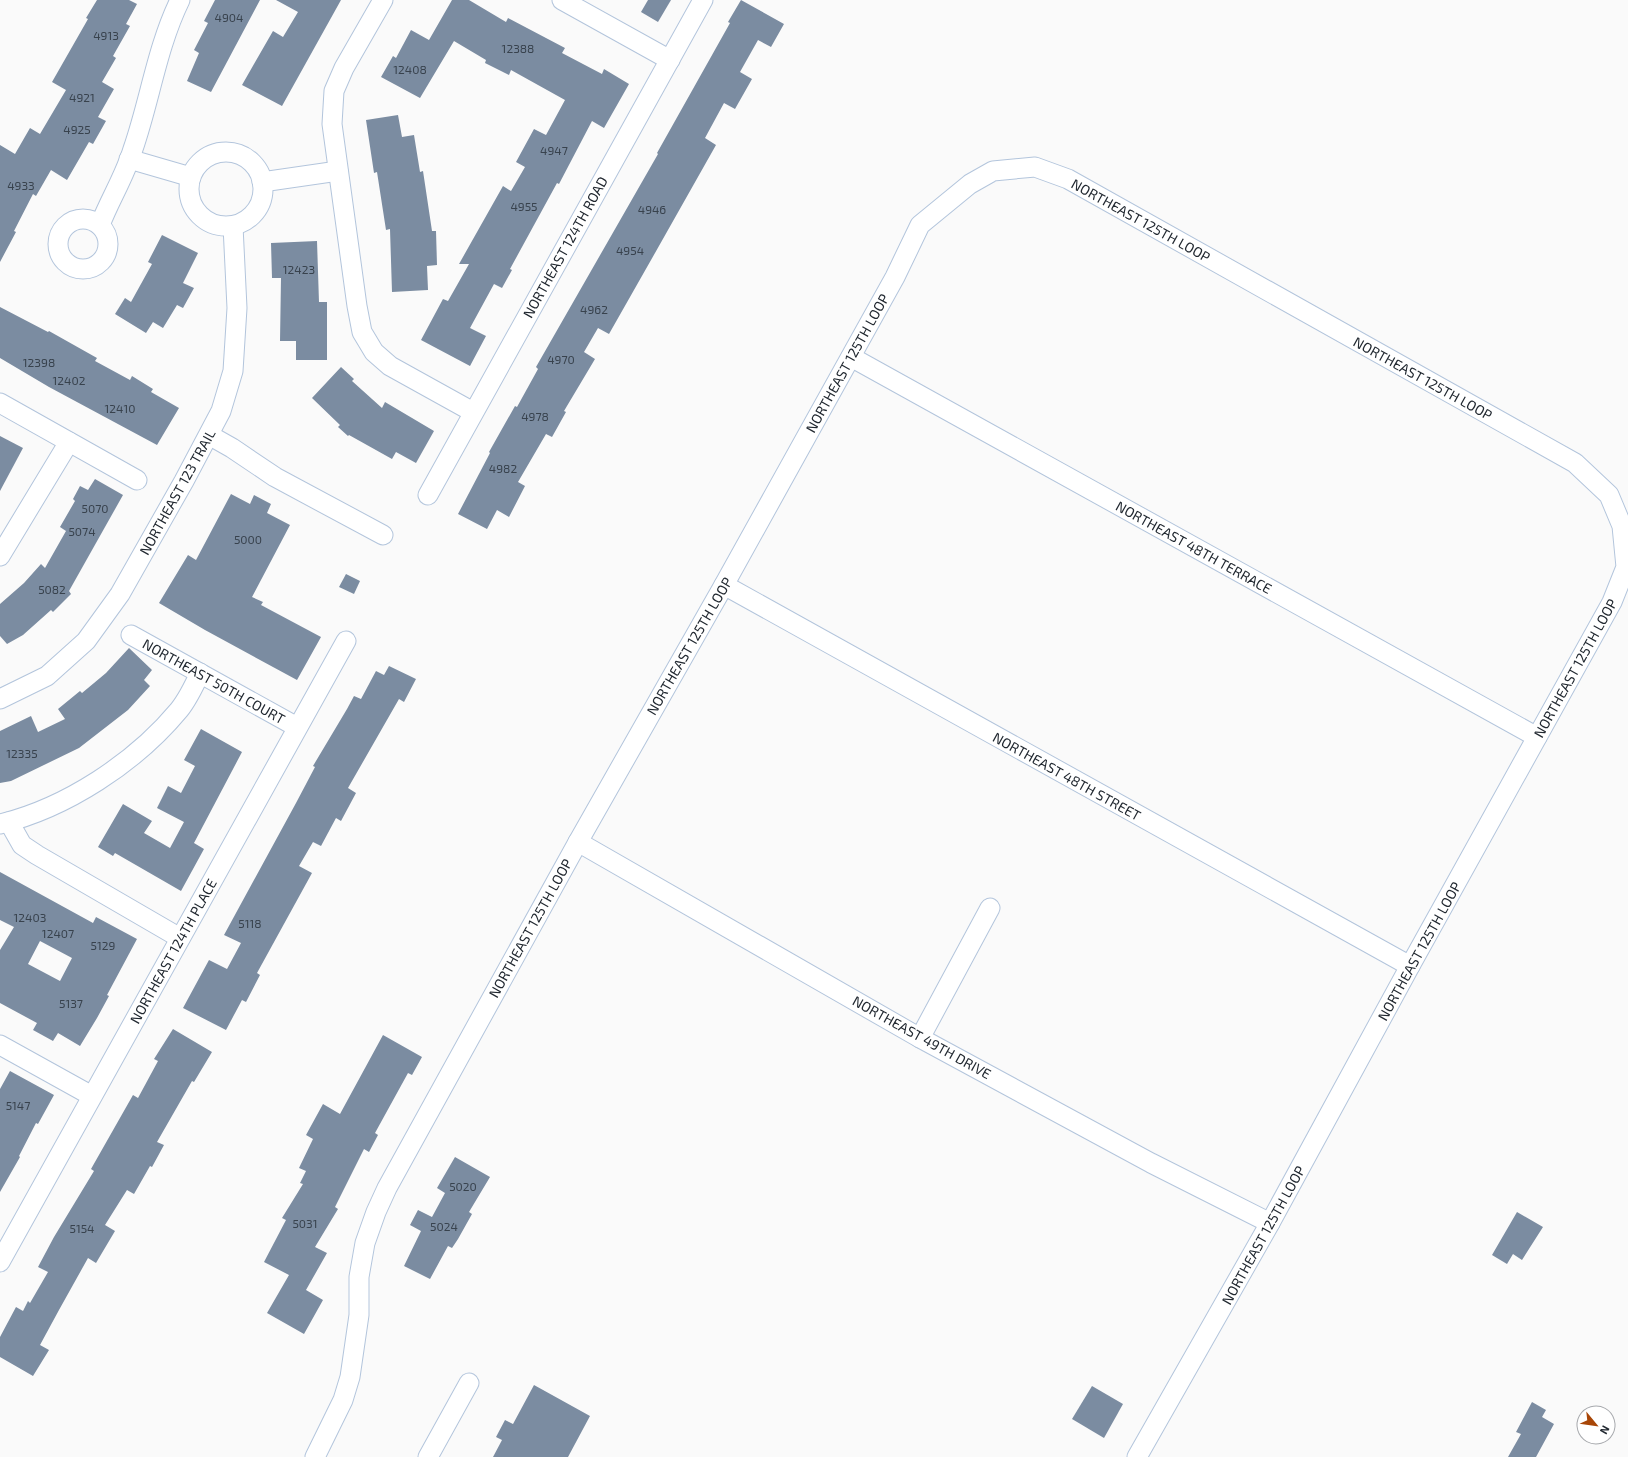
<svg xmlns="http://www.w3.org/2000/svg" width="1628" height="1457" viewBox="0 0 1628 1457" font-family="'Exo 2',sans-serif">
  <rect width="100%" height="100%" fill="#fafafa"/>
  <g fill="#7b8ca1" fill-rule="evenodd">
    <polygon points="97,0 129,0 137,4 126,24 130,26 113,56 116,58 102,82 114,89 98,117 106,121 93,144 89,142 67,180 51,170 36,196 33,194 14,231 16,232 0,262 0,145 15,154 30,128 40,134 66,90 52,82 88,19 86,18"/>
    <polygon points="215,0 260,0 211,92 187,81 199,53 194,50 208,23 204,21"/>
    <polygon points="276,0 341,0 282,106 242,85 273,31 283,37 298,12"/>
    <polygon points="452,0 469,0 506,22 508,18 565,48 562,53 602,74 604,69 629,84 604,128 592,121 559,184 557,183 510,269 512,270 502,288 494,284 470,328 486,336 470,366 421,340 443,299 448,301 469,264 459,264 503,186 511,191 525,167 516,162 534,129 546,135 565,100 511,70 509,75 485,63 486,60 454,41 420,98 381,77 393,56 396,58 411,30 429,40"/>
    <polygon points="648,0 671,0 658,22 641,12"/>
    <polygon points="741,0 784,24 771,47 758,40 740,72 752,79 735,109 724,103 705,138 716,145 655,253 609,334 598,328 584,352 595,359 564,411 566,412 552,437 546,434 518,482 525,486 509,517 497,510 487,529 458,514 490,453 489,452 515,406 517,407 538,369 536,367 658,154 657,153 730,23 728,22"/>
    <polygon points="398,115 402,137 414,135 420,172 423,171 432,231 436,231 437,265 427,266 428,290 392,292 390,229 386,230 377,172 374,173 366,120"/>
    <polygon points="162,235 198,253 183,283 194,288 183,308 177,305 163,328 153,322 146,333 115,314 125,298 131,302 152,264 148,262"/>
    <polygon points="317,241 319,302 327,302 327,360 296,360 296,341 280,341 281,278 272,278 271,243"/>
    <polygon points="0,307 48,332 49,331 97,358 95,361 130,380 132,376 153,389 151,392 179,408 157,445 49,387 0,358"/>
    <polygon points="341,367 354,379 352,381 382,408 385,402 434,431 416,463 396,452 392,459 349,435 348,436 338,427 340,425 312,398"/>
    <polygon points="0,436 23,448 0,491"/>
    <polygon points="95,479 123,495 69,591 71,594 53,612 51,610 23,635 7,644 0,636 0,604 24,583 41,564 45,568 66,531 60,527 75,501 73,499 80,486 88,490"/>
    <polygon points="231,494 250,504 254,495 271,504 267,513 290,525 252,597 263,602 261,605 321,637 297,680 205,630 159,603 188,555 196,560"/>
    <polygon points="346,574 360,581 354,594 339,587"/>
    <polygon points="129,648 152,670 144,680 150,686 128,710 79,748 11,781 0,783 0,731 31,716 38,732 65,719 58,709 80,691 82,693 106,673"/>
    <polygon points="389,666 416,679 404,702 399,699 348,788 356,793 341,821 336,818 321,846 313,842 299,866 312,873 257,973 260,975 246,1002 242,1000 226,1030 183,1008 209,960 227,969 241,943 224,935 296,803 315,767 313,766 347,709 354,696 361,699 376,671 384,675"/>
    <polygon points="201,729 242,752 194,843 204,849 181,891 115,853 113,856 98,847 123,804 152,821 144,833 170,848 184,822 157,808 168,786 181,793 195,766 184,760"/>
    <path d="M0,872L93,923L96,917L137,939L107,995L109,996L97,1018L80,1046L58,1033L53,1041L33,1030L37,1023L0,1003V950L14,927L0,920ZM40,941L72,958L60,981L28,964Z"/>
    <polygon points="173,1029 212,1052 194,1082 192,1081 157,1142 164,1145 152,1167 150,1166 134,1194 127,1190 105,1225 115,1231 96,1263 88,1258 59,1310 40,1345 49,1350 33,1376 0,1357 0,1337 16,1307 23,1311 28,1301 30,1303 48,1272 38,1267 54,1237 94,1171 91,1169 133,1095 138,1098 158,1061 154,1059"/>
    <polygon points="383,1035 422,1057 412,1075 408,1073 375,1133 378,1135 369,1152 364,1149 335,1207 338,1209 315,1247 327,1253 306,1290 323,1300 304,1334 267,1313 289,1275 264,1262 286,1220 282,1218 303,1184 300,1183 306,1171 299,1168 313,1139 306,1135 323,1104 340,1114"/>
    <polygon points="10,1071 54,1095 38,1124 36,1123 19,1156 20,1157 0,1192 0,1089"/>
    <polygon points="455,1157 490,1177 469,1212 472,1214 458,1239 452,1248 448,1246 430,1279 404,1266 421,1231 410,1225 418,1210 432,1217 445,1193 437,1188"/>
    <polygon points="1517,1212 1543,1227 1522,1260 1513,1254 1507,1264 1492,1255"/>
    <polygon points="534,1385 590,1416 568,1457 493,1457 502,1440 496,1437 505,1420 513,1424"/>
    <polygon points="1092,1386 1123,1404 1104,1438 1072,1419"/>
    <polygon points="1532,1402 1546,1410 1542,1417 1554,1424 1536,1457 1508,1457 1521,1434 1516,1432"/>
  </g>
  <g fill="none" stroke-linecap="round" stroke-linejoin="round">
    <defs>
      <g id="minor">
        <polyline points="383,0 344,68 334,91 332,124 357,306 362,332 374,352 390,366 473,412"/>
        <polyline points="562,0 670,60"/>
        <circle cx="226" cy="189" r="37"/>
        <polyline points="129,159 191,177"/>
        <polyline points="262,182 338,171"/>
        <circle cx="83" cy="244" r="25"/>
        <path d="M100,225C110,199 125,176 133,149C150,100 157,47 180,0"/>
        <polyline points="851,357 1537,737"/>
        <polyline points="0,403 137,480"/>
        <polyline points="209,435 232,448 275,477 383,535"/>
        <polyline points="428,495 703,0"/>
        <polyline points="0,556 69,442"/>
        <polyline points="724,585 1410,966"/>
        <polyline points="131,635 297,727"/>
        <polyline points="0,699 47,676 86,641 120,594 184,481 221,411 233,371 237,308 233,226"/>
        <polyline points="9,822 22,845 37,855 180,938"/>
        <path d="M0,824C66,808 135,763 179,710C188,699 194,686 200,673"/>
        <polyline points="578,842 920,1038 1151,1163 1270,1223"/>
        <polyline points="920,1038 990,908"/>
        <polyline points="0,1045 92,1096"/>
        <polyline points="0,1262 346,641"/>
        <polyline points="315,1457 343,1400 350,1377 359,1315 359,1277 365,1243 376,1212 387,1188 578,842 724,585 895,277 920,225 970,184 993,171 1035,167 1068,179 1575,463 1609,495 1622,526 1626,567 1612,602 1410,966 1270,1223 1137,1457"/>
        <polyline points="428,1457 469,1383"/>
      </g>
    </defs>
    <use href="#minor" stroke="#b3c5dc" stroke-width="21"/>
    <use href="#minor" stroke="#fff" stroke-width="19"/>
  </g>
  <g text-anchor="middle" dominant-baseline="central" stroke-width="4" stroke-linejoin="round" paint-order="stroke">
    <g font-size="12" fill="#38424d">
      <text x="229" y="17">4904</text>
      <text x="106" y="35">4913</text>
      <text x="518" y="48">12388</text>
      <text x="410" y="69">12408</text>
      <text x="82" y="97">4921</text>
      <text x="77" y="129">4925</text>
      <text x="554" y="150">4947</text>
      <text x="21" y="185">4933</text>
      <text x="524" y="206">4955</text>
      <text x="652" y="209">4946</text>
      <text x="630" y="250">4954</text>
      <text x="299" y="269">12423</text>
      <text x="594" y="309">4962</text>
      <text x="561" y="359">4970</text>
      <text x="39" y="362">12398</text>
      <text x="69" y="380">12402</text>
      <text x="120" y="408">12410</text>
      <text x="535" y="416">4978</text>
      <text x="503" y="468">4982</text>
      <text x="95" y="508">5070</text>
      <text x="82" y="531">5074</text>
      <text x="248" y="539">5000</text>
      <text x="52" y="589">5082</text>
      <text x="22" y="753">12335</text>
      <text x="30" y="917">12403</text>
      <text x="250" y="923">5118</text>
      <text x="58" y="933">12407</text>
      <text x="103" y="945">5129</text>
      <text x="71" y="1003">5137</text>
      <text x="18" y="1105">5147</text>
      <text x="463" y="1186">5020</text>
      <text x="305" y="1223">5031</text>
      <text x="444" y="1226">5024</text>
      <text x="82" y="1228">5154</text>
    </g>
    <g font-size="14" fill="#222931" stroke="#fff">
      <text transform="translate(1141 220) rotate(29)">NORTHEAST 125TH LOOP</text>
      <text transform="translate(565 247) rotate(-61)">NORTHEAST 124TH ROAD</text>
      <text transform="translate(847 363) rotate(-61)">NORTHEAST 125TH LOOP</text>
      <text transform="translate(1423 378) rotate(29)">NORTHEAST 125TH LOOP</text>
      <text transform="translate(177 492) rotate(-61)">NORTHEAST 123 TRAIL</text>
      <text transform="translate(1194 547) rotate(29)">NORTHEAST 48TH TERRACE</text>
      <text transform="translate(689 646) rotate(-60)">NORTHEAST 125TH LOOP</text>
      <text transform="translate(1575 668) rotate(-61)">NORTHEAST 125TH LOOP</text>
      <text transform="translate(214 681) rotate(29)">NORTHEAST 50TH COURT</text>
      <text transform="translate(1067 776) rotate(29)">NORTHEAST 48TH STREET</text>
      <text transform="translate(530 928) rotate(-61)">NORTHEAST 125TH LOOP</text>
      <text transform="translate(173 951) rotate(-61)">NORTHEAST 124TH PLACE</text>
      <text transform="translate(1419 951) rotate(-61)">NORTHEAST 125TH LOOP</text>
      <text transform="translate(922 1037) rotate(29)">NORTHEAST 49TH DRIVE</text>
      <text transform="translate(1263 1235) rotate(-61)">NORTHEAST 125TH LOOP</text>
    </g>
  </g>
  <g transform="translate(1596 1425) rotate(119)"><circle r="19" fill="#ffffff" stroke="#a7a9ad"/>
  <path d="M0-3L7 15L0 10L-7 15Z" fill="#a84607"/>
  <text y="-6" font-size="11" font-weight="bold" text-anchor="middle" fill="#222931">N</text>
  </g>
</svg>
